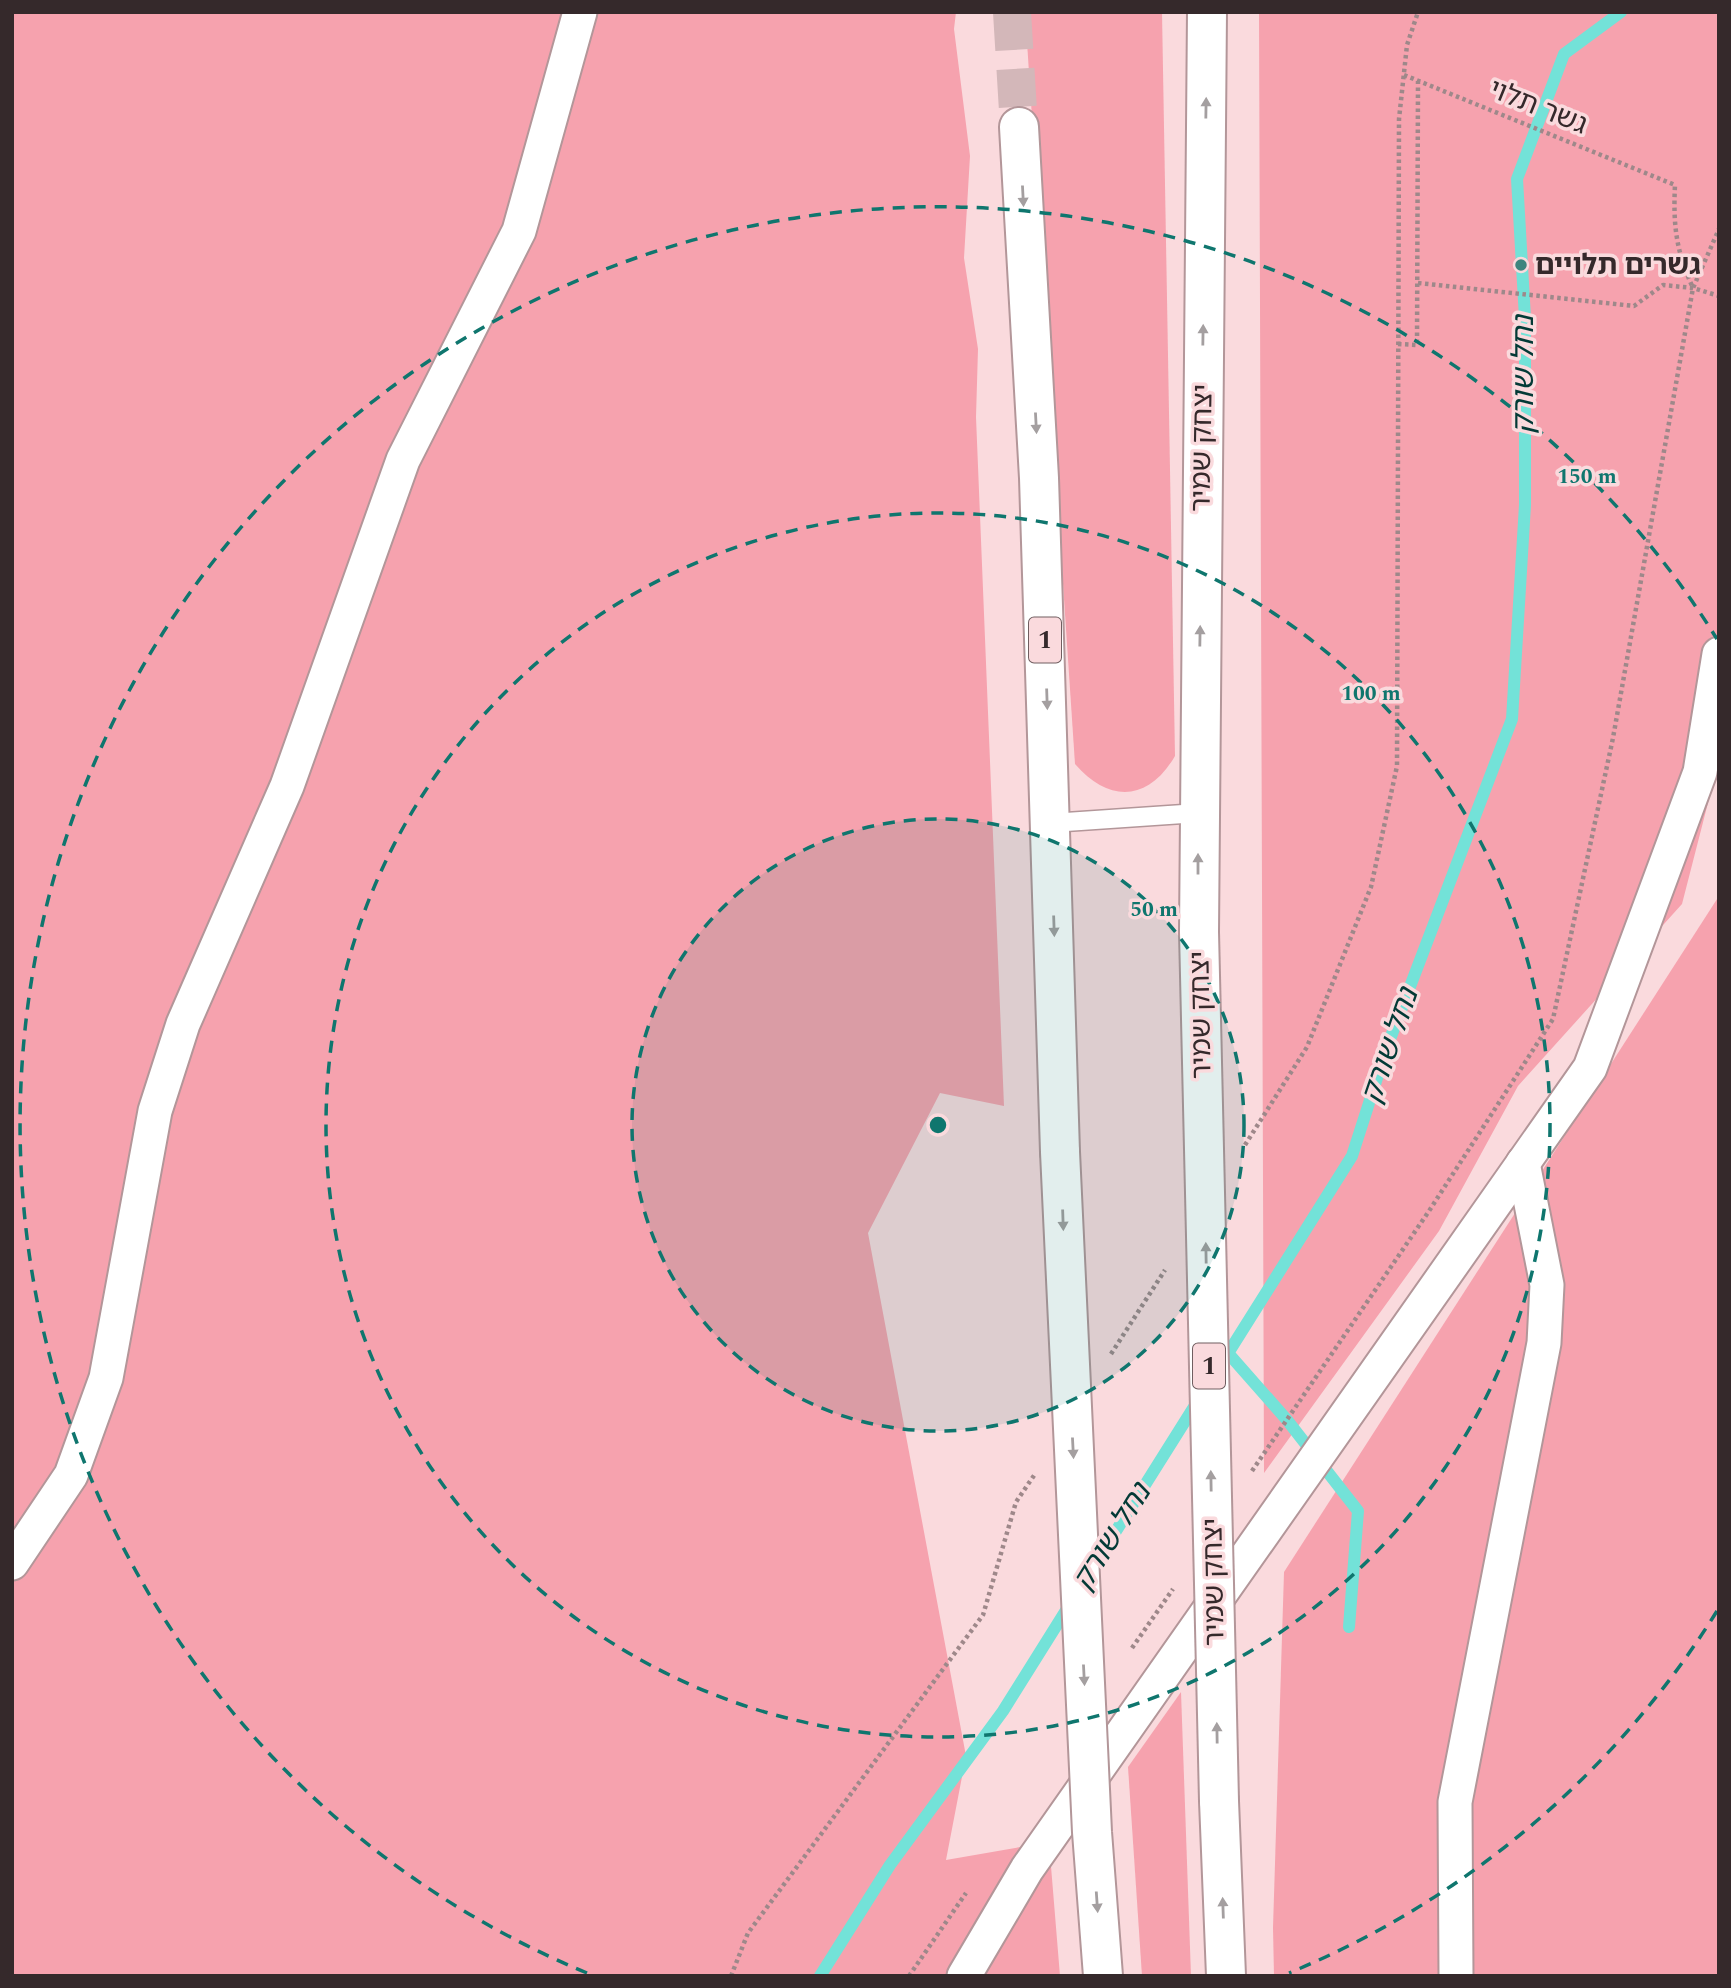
<svg xmlns="http://www.w3.org/2000/svg" width="1731" height="1988" viewBox="0 0 1731 1988" font-family="Spectral,'Noto Sans Hebrew',serif">
  <rect width="100%" height="100%" fill="#fadadd"/>
  <g fill="#f6a2ae">
    <polygon points="12,12 956,12 954,29 970,156 964,258 978,349 976,417 1004,1106 940,1093 868,1233 966,1756 946,1860 1049,1842 1060,1976 12,1976"/>
    <path d="M1025,12H1162L1175,756C1148,802 1109,803 1075,764Z"/>
    <polygon points="1259,12 1719,12 1719,760 1682,904 1518,1086 1439,1231 1264,1473"/>
    <polygon points="1719,896 1719,1976 1274,1976 1273,1928 1284,1572"/>
    <polygon points="1181,1692 1191,1976 1142,1976 1128,1767"/>
  </g>
  <g fill="none" stroke-linecap="round" stroke-linejoin="round">
    <g stroke="#73e2d8" stroke-width="12">
      <polyline points="1228,1353 1287,1420 1358,1511 1349,1627"/>
      <polyline points="1220,1366 1352,1156 1387,1047 1512,719 1525,505 1525,318 1517,179 1564,54 1621,12"/>
      <polyline points="1089,1574 1199,1399"/>
      <polyline points="820,1976 890,1865 1003,1711 1070,1604"/>
    </g>
    <polyline stroke="#d3b7b9" stroke-width="38" stroke-dasharray="38 19" stroke-linecap="butt" points="1012,12 1019,127"/>
    <defs>
      <polyline id="lane" points="1051,823 1198,813"/>
      <g id="street">
        <polyline points="12,1563 71,1475 106,1378 155,1111 183,1024 287,786 403,460 519,231 580,12"/>
        <polyline points="964,1976 1027,1869 1590,1068 1700,772 1719,654"/>
        <polyline points="1456,1976 1455,1802 1544,1343 1547,1285 1523,1163"/>
      </g>
      <g id="highway">
        <polyline points="1019,127 1039,478 1060,1152"/>
        <polyline points="1199,932 1207,12"/>
        <polyline points="1219,1801 1226,1976"/>
      </g>
    </defs>
    <use href="#lane" stroke="#b39699" stroke-width="21"/>
    <use href="#street" stroke="#b39699" stroke-width="37"/>
    <use href="#highway" stroke="#b39699" stroke-width="42"/>
    <g stroke="#9e888a" stroke-width="4.5" stroke-dasharray="3.5 3.5" stroke-linecap="butt">
      <path d="M1404,75L1675,185C1673,225 1676,251 1693,288"/>
      <polyline points="1418,283 1634,306 1663,285 1693,288 1719,296"/>
      <polyline points="1398,344 1417,345 1418,81"/>
      <polyline points="1245,1145 1307,1047 1371,887 1397,766 1399,119 1407,45 1418,12"/>
      <polyline points="1111,1354 1165,1270"/>
      <polyline points="1252,1471 1429,1211 1553,1019 1613,738 1693,288 1719,229"/>
      <polyline points="1132,1648 1173,1589"/>
      <polyline points="731,1976 748,1933 983,1615 1016,1502 1035,1474"/>
      <polyline points="909,1976 966,1893"/>
    </g>
    <use href="#lane" stroke="#fff" stroke-width="18"/>
    <use href="#street" stroke="#fff" stroke-width="33"/>
    <use href="#highway" stroke="#fff" stroke-width="38"/>
    <defs>
      <g id="highway-bridge">
        <polyline points="1199,932 1219,1801"/>
        <polyline points="1060,1152 1092,1832 1103,1976"/>
      </g>
    </defs>
    <use href="#highway-bridge" stroke="#b39699" stroke-width="42" stroke-linecap="butt"/>
    <use href="#highway-bridge" stroke="#fff" stroke-width="38"/>
  </g>
  <defs><path id="oneway-solid" d="M-6-.8H1V-3.2L6.5 0L1 3.2V.8H-6Z" transform="scale(1.75)"/></defs>
  <g fill="#a49fa0">
    <use href="#oneway-solid" transform="translate(1206 108) rotate(-89)"/>
    <use href="#oneway-solid" transform="translate(1023 196) rotate(87)"/>
    <use href="#oneway-solid" transform="translate(1203 335) rotate(-89)"/>
    <use href="#oneway-solid" transform="translate(1036 423) rotate(87)"/>
    <use href="#oneway-solid" transform="translate(1200 636) rotate(-89)"/>
    <use href="#oneway-solid" transform="translate(1047 699) rotate(88)"/>
    <use href="#oneway-solid" transform="translate(1198 864) rotate(-90)"/>
    <use href="#oneway-solid" transform="translate(1054 926) rotate(88)"/>
    <use href="#oneway-solid" transform="translate(1063 1220) rotate(88)"/>
    <use href="#oneway-solid" transform="translate(1206 1253) rotate(-91)"/>
    <use href="#oneway-solid" transform="translate(1073 1448) rotate(87)"/>
    <use href="#oneway-solid" transform="translate(1211 1481) rotate(-91)"/>
    <use href="#oneway-solid" transform="translate(1084 1675) rotate(87)"/>
    <use href="#oneway-solid" transform="translate(1217 1733) rotate(-91)"/>
    <use href="#oneway-solid" transform="translate(1097 1902) rotate(86)"/>
    <use href="#oneway-solid" transform="translate(1223 1908) rotate(-92)"/>
  </g>
  <circle cx="938" cy="1125" r="306" fill="#0f766e" fill-opacity=".12"/>
  <g fill="none" stroke="#0f766e" stroke-width="3.5" stroke-dasharray="12 9">
    <circle cx="938" cy="1125" r="306"/>
    <circle cx="938" cy="1125" r="612"/>
    <path d="M1717 1611A918 918 0 0 1 1289 1973M587 1973A918 918 0 1 1 1717 639"/>
  </g>
  <circle fill="#3e857e" stroke="#fadadd" stroke-width="2.5" cx="1521" cy="265" r="7"/>
  <g text-anchor="middle" dominant-baseline="central" stroke-width="7" stroke-linejoin="round" paint-order="stroke">
    <g fill="#fadadd" stroke="#705e60" stroke-width="2">
      <rect x="1029" y="617.5" width="32" height="45" rx="5"/>
      <rect x="1193" y="1343.5" width="32" height="45" rx="5"/>
    </g>
    <g font-size="26" font-weight="bold" fill="#35292b">
      <text x="1045" y="640">1</text>
      <text x="1209" y="1366">1</text>
    </g>
    <g font-size="28" fill="#35292b" stroke="#fadadd">
      <text transform="translate(1538 107) rotate(22)">גשר תלוי</text>
      <text transform="translate(1202 448) rotate(-89)">יצחק שמיר</text>
      <text transform="translate(1201 1015) rotate(-91)">יצחק שמיר</text>
      <text transform="translate(1214 1582) rotate(-91)">יצחק שמיר</text>
    </g>
    <g font-size="28" font-weight="bold" fill="#35292b" stroke="#fadadd" text-anchor="start">
      <text x="1535" y="265">גשרים תלויים</text>
    </g>
    <g font-size="30" font-style="italic" fill="#033a36" stroke="#fadadd">
      <text transform="translate(1524 375) rotate(-90)">נחל שורק</text>
      <text transform="translate(1390 1046) rotate(-71)">נחל שורק</text>
      <text transform="translate(1112 1537) rotate(-58)">נחל שורק</text>
    </g>
  </g>
  <circle cx="938" cy="1125" r="10" fill="#0f766e" stroke="#fadadd" stroke-width="3.5"/>
  <g font-size="21" text-anchor="middle" font-weight="bold" fill="#0f766e" stroke="#fadadd" stroke-width="7" stroke-linejoin="round" paint-order="stroke">
    <text x="1587" y="483">150 m</text>
    <text x="1371" y="700">100 m</text>
    <text x="1154" y="916">50 m</text>
  </g>
  <rect width="1731" height="1988" fill="none" stroke="#35292b" stroke-width="28"/>
</svg>
